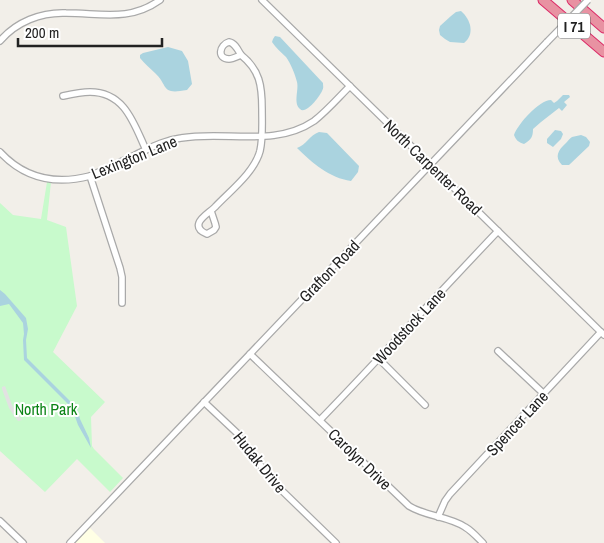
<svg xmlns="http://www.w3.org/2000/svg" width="604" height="543" viewBox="0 0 604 543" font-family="'Archivo Narrow',sans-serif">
  <rect width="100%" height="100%" fill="#f2efe9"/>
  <polygon fill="#ffffe5" points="87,525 105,543 70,543"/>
  <polygon fill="#c8facc" points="47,182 51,182 47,220 66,227 77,306 53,352 105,402 91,417 92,446 94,449 123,478 110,492 77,459 45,492 0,451 0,203 13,215 41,219"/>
  <polygon fill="#e2e2e2" points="5,386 12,405 16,412 22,420 18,421 14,416 9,408 2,389 2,387"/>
  <g fill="#aad3df">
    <path d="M461,11C471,20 475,34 464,43L450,42L445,39L440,35L439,30L440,26L451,16L456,12Z"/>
    <path d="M275,36L280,37L323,83C323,87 324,87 322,91C320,96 306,115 300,109C293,103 299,90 297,82C295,74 291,64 286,57C281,52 276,48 272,42L273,39Z"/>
    <path d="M168,47L182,51L188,61L192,84L187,90C160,95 169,86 155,73C150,68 145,64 140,58V55L143,53Z"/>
    <path d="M563,95H569L570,97L564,102L567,105L562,111L559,108L541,122L533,129C533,137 531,140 524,144C518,142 516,140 514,135C518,124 539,100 551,100L554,103L557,101Z"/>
    <polygon points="555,130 561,131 563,134 561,139 553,147 547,143 547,139"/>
    <path d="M319,132L327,133L359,166L358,172L351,181C330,178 312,163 297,148C306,145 310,135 319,132Z"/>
    <path d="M581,135L586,137L590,142L589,146L569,165H562C554,157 558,150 566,143C568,141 569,139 572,137C575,136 578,136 581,135Z"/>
    <polygon points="0,290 5,294 26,318 28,329 26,340 27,358 77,408 80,419 89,438 91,448 78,425 72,408 24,360 23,340 24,334 23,323 9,304 0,306"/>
  </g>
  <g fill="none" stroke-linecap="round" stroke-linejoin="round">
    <defs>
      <g id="minor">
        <polyline points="262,0 604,335"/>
        <path d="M0,41C16,22 41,12 66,13C101,13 129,22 160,0"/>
        <path d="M229,42C235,43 238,50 241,55C238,56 233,59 229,59C217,59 219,45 229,42Z"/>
        <path d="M63,96C72,94 81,92 90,92C125,92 134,124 146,150"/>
        <path d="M0,152C25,179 55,185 90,176C105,169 120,162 135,155C150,148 164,140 181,138C225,130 274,148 314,121C327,111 338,98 350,86"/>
        <polyline points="90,176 120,268 122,277 122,303"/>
        <path d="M211,211L215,223L216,227L214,230L207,234C202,232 197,229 199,223C201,217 210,212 215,207C230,191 254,173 260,151C263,138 262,123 262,109C262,86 260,70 241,55"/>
        <polyline points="498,351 544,394"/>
        <path d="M250,354L409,506C427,517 448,516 465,527C472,531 478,538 483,543"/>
        <polyline points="379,359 425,405"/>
        <polyline points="204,402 237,433 271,480 336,543"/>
        <path d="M320,420C380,358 438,294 498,231"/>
        <polyline points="438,517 445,501 450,494 601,332"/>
        <polyline points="0,521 23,543"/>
        <polyline points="70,543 547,42"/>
      </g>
      <g id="highway">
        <polyline points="543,0 604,52"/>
        <polyline points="572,0 604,28"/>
      </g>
    </defs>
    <use href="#minor" stroke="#a9a9a9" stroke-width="8"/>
    <use href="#highway" stroke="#dc2a67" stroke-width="11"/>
    <use href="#minor" stroke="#fff" stroke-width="5.5"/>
    <use href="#highway" stroke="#e892a2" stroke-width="9"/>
    <defs>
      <polyline id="minor-bridge" points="547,42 588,0"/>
    </defs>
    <use href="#minor-bridge" stroke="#a9a9a9" stroke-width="8" stroke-linecap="butt"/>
    <use href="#minor-bridge" stroke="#fff" stroke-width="5.5"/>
  </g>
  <g text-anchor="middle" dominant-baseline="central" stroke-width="4" stroke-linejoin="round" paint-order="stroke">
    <rect fill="#fff" stroke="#646464" stroke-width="1" x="558" y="13.5" width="32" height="25" rx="4"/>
    <g font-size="15" font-weight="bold" fill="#222">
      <text x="574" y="26">I 71</text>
    </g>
    <g font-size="16" fill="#222" stroke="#fff">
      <text transform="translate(134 157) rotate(-22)">Lexington Lane</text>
      <text transform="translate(433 167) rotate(44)">North Carpenter Road</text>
      <text transform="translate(329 271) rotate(-46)">Grafton Road</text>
      <text transform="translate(409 326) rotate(-47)">Woodstock Lane</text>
      <text transform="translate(517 423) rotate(-47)">Spencer Lane</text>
      <text transform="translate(360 459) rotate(44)">Carolyn Drive</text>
      <text transform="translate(260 462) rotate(51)">Hudak Drive</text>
    </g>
    <g font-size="16" fill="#0c8416" stroke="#fff">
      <text x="46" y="409">North Park</text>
    </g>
  </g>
  <path d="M18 38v8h144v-8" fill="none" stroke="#222222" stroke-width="2.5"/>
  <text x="25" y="38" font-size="15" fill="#222222" stroke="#ffffff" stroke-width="4" paint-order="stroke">200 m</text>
</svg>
